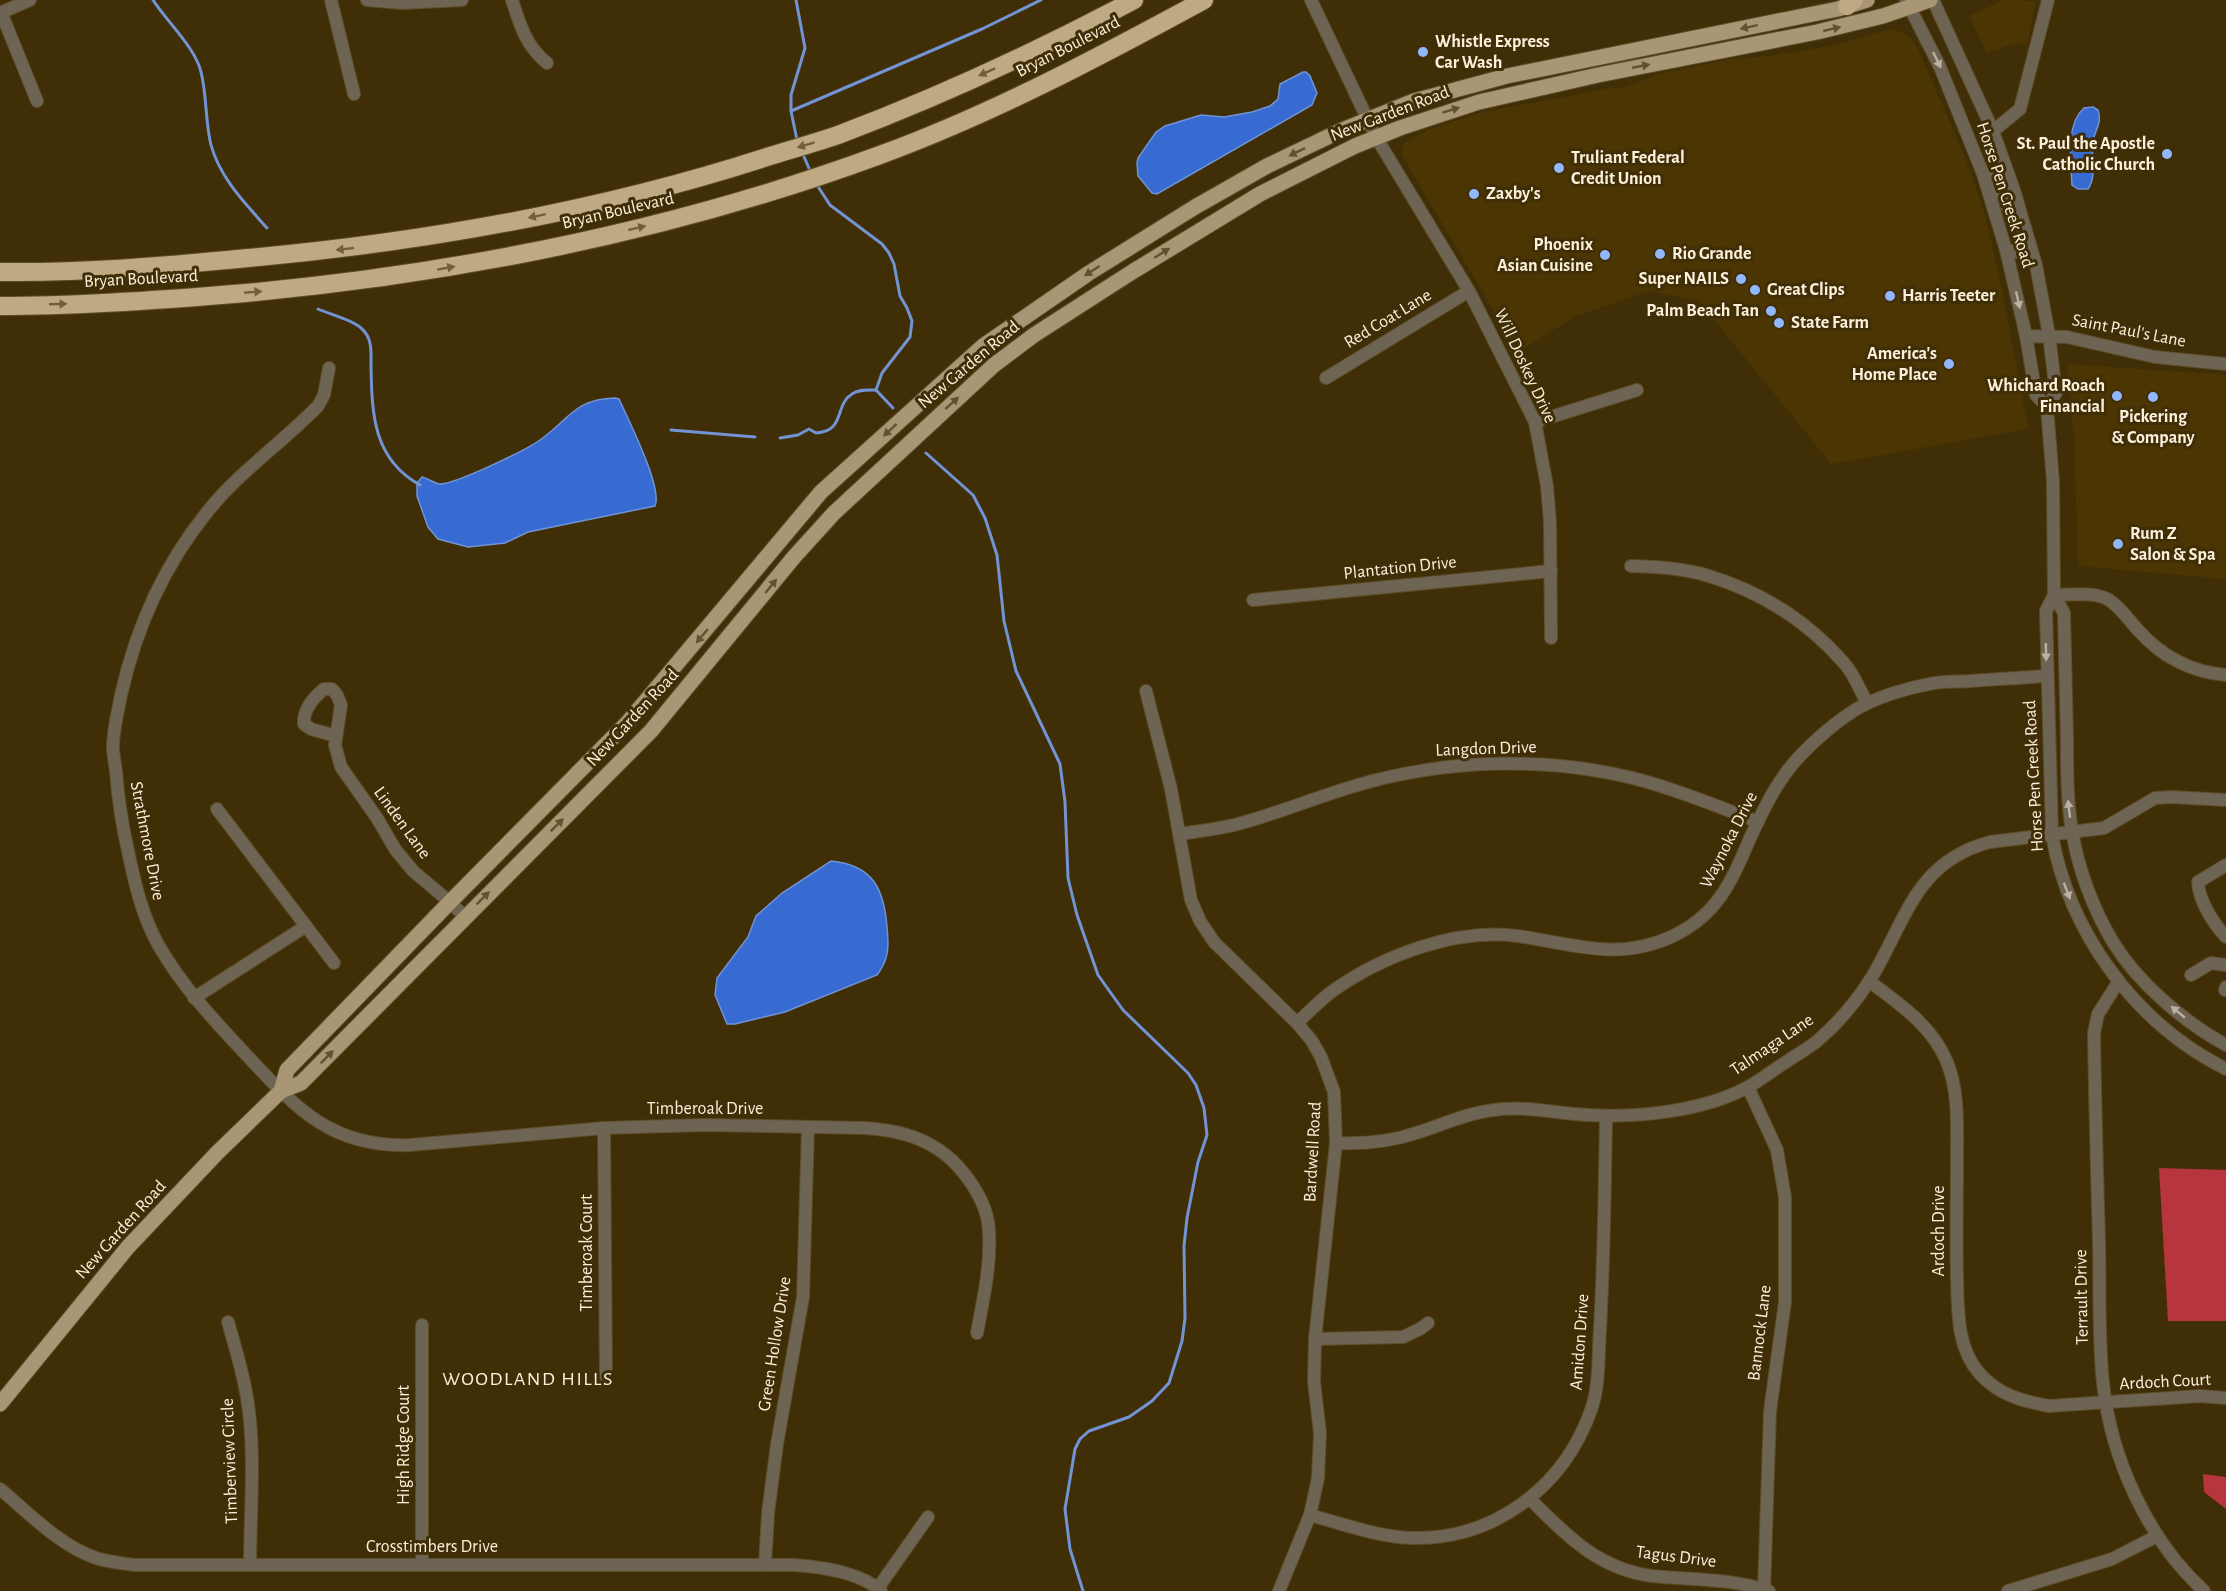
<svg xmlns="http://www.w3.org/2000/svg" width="2226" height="1591" viewBox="0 0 2226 1591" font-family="'Alegreya Sans',sans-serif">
  <rect width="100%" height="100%" fill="#402e07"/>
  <g fill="#4a3503">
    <polygon points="2003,0 2036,1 2027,45 2015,43 1987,53 1969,16"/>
    <polygon points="1887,30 1897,30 1912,39 1919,51 1965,157 1985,215 2001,284 2028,429 1831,464 1699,301 1649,291 1574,317 1518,352 1401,154 1404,143 1427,130 1483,112 1612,88 1619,89 1660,74 1727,60 1791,53 1831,46"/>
    <polygon points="2067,364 2226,375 2226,579 2078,566 2074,436"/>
  </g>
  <g fill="#b7353c">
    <polygon points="2159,1168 2226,1170 2226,1321 2168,1321"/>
    <polygon points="2203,1474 2226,1477 2226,1509 2204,1492"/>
  </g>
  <g fill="#376bd1" stroke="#7293d4" stroke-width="1.5">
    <polygon points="1303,72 1306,72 1310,76 1317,93 1312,105 1157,194 1152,193 1138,176 1137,163 1138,158 1156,132 1165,126 1201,115 1224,117 1252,112 1270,106 1278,99 1280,84"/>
    <path d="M2093,107L2098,110C2102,121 2097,127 2094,137C2089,155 2098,175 2088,189H2078L2072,185C2071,162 2065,125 2084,108Z"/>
    <path d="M615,398L619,399C628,419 663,488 655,506L528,532L505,543L468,547L438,539L428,527L417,496V483L422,477C427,478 434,483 439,484C454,485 526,450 540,440C569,420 574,399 615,398Z"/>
    <path d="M831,861C873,865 884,889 887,927C889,946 889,960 877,975L785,1012L735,1024H727L715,995L717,978L748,937L756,916L782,893Z"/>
  </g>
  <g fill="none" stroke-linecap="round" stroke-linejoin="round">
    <g stroke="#7293d4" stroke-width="3">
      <path d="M153,0C167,22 195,47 201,72C207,95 205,121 211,145C220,178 245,203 267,228"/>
      <polyline points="796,0 805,48 791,95 791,111 797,140"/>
      <polyline points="791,111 982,29 1041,0"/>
      <polyline points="802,152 811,173"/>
      <polyline points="817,185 830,205 882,244 889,253 894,264 900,296 907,308 912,321 910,337 882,373 876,390"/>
      <path d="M318,309C329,314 353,320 361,328C373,338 371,353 371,367C372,414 373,459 420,485"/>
      <polyline points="876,390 893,408"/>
      <polyline points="671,430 755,437"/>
      <path d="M780,438L798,435L809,429L816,433C846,431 834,405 852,394C859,389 868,390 876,390"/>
      <polyline points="926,453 973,495 985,518 997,555 1004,621 1016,671 1060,764 1065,802 1068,878 1077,915 1098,975 1123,1010 1188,1073 1196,1085 1204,1108 1207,1135 1198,1162 1187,1218 1184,1246 1185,1318 1182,1341 1169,1383 1152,1401 1129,1417 1089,1431 1080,1439 1075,1449 1065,1509 1070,1549 1083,1591"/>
    </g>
    <defs>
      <g id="minor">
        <polyline points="331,0 354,94"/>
        <polyline points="367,0 402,3 462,0"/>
        <path d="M512,0C520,25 526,46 547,63"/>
        <polyline points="1311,0 1376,137 1469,291 1535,422 1547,486 1550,522 1551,638"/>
        <polyline points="1906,0 1940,67 1983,174 2006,250 2026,336 2036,395 2047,407"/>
        <path d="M1933,0L1993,131L2014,190L2036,265L2049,335L2056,393L2047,407L2053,482L2054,595L2046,611L2052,835C2069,933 2136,1024 2226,1069"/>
        <polyline points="1,12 37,101"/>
        <polyline points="0,13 30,0"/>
        <polyline points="1993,131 2020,109 2048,0"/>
        <path d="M1987,174C1991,181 1997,187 2001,194C2009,208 2009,221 2025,228"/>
        <polyline points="2006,250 2022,253 2036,265"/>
        <polyline points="2026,336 2067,337 2155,357 2226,364"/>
        <path d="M329,368L324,395L318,406C283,442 239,472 208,511C164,565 136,628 121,695C118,712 113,730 113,747C113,755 115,763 116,771C118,799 122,824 128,851C135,884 142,916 159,946C181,984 209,1015 239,1047C291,1102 326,1148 410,1145L604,1128L704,1125L865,1128C912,1131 947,1145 973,1186C982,1200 989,1216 989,1233C991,1266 983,1300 977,1333"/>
        <polyline points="1326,378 1469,291"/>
        <polyline points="1535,422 1637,390"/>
        <path d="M1631,566C1657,567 1685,568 1709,576C1761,592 1808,622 1844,663C1854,674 1860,690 1867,703"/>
        <path d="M2054,595L2064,613C2065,656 2066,698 2067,740C2067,771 2067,801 2072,831C2078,868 2093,909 2113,942C2137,982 2185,1023 2226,1045"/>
        <path d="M2054,595C2070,595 2095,591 2109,600C2120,607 2129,620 2138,630C2161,656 2191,672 2226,675"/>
        <polyline points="1253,600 1551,571"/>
        <polyline points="1146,691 1171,789 1191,900 1200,921 1214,942 1297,1023 1312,1041 1321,1057 1334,1092 1336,1143 1315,1339 1314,1382 1320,1433 1318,1478 1310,1515 1279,1591"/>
        <path d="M336,736L311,729L304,724C303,710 313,698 324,689H332L337,695L341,705L335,745L341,767L377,818L395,849L413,871L450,902L465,917"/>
        <polyline points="217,809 334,963"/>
        <path d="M1179,834C1199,831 1219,829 1238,824C1283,812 1326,793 1372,781C1462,758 1561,757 1651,783C1687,794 1723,808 1758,822"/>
        <path d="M2226,865L2198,882C2199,901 2213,923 2226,937"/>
        <polyline points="2191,975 2211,963 2226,965"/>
        <path d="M1869,981C1899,1004 1932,1025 1947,1062C1959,1091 1957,1126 1957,1157C1957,1197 1956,1238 1957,1279C1958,1312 1957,1349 1980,1374C1999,1395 2022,1401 2049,1406L2200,1396L2226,1398"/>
        <path d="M2119,981L2098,1014L2094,1033C2095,1103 2097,1172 2099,1242C2100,1288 2098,1337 2103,1383C2111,1459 2148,1540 2204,1591"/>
        <polyline points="2225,990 2226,987"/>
        <polyline points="194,998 306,926"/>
        <path d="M1297,1023C1309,1012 1321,999 1334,990C1384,955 1456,928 1518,936C1573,944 1618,962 1673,936C1719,914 1732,880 1751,836C1760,817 1769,797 1781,780C1798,753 1840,716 1868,703C1887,694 1909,688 1929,684C1942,681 1956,682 1970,681C1995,679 2021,678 2046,676"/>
        <polyline points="1748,1087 1777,1150 1785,1197 1785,1302 1770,1411 1764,1591"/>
        <polyline points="604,1128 606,1377"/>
        <path d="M1336,1143C1363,1144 1390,1142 1416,1133C1442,1125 1467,1113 1494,1110C1526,1105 1557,1114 1589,1115C1638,1118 1704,1111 1748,1087C1761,1080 1773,1070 1786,1062C1796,1055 1807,1049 1816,1042C1836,1025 1856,1002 1870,980C1906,922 1914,862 1990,842L2104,828L2155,798L2171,797L2226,800"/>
        <path d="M228,1322C235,1347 243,1372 247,1398C256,1450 250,1512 250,1565"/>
        <polyline points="1315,1339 1403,1337 1420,1329 1428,1323"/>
        <path d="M0,1489C29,1513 60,1546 96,1558C108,1562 121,1563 134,1565H795C822,1567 860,1572 881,1591"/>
        <path d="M1530,1499C1566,1535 1598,1569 1652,1576C1691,1580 1731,1578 1769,1591"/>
        <path d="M1310,1515C1343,1524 1378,1537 1412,1538C1494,1540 1564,1487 1591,1410C1600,1385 1598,1356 1600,1329C1604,1258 1605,1187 1606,1116"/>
        <polyline points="422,1565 422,1325"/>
        <polyline points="765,1565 768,1513 777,1444 803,1297 808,1127"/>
        <polyline points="878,1588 928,1517"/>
        <polyline points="2008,1591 2112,1559 2157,1536"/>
      </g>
      <g id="major">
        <polyline points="281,1091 287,1070 450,902 628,722 821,492 983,346 1089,273 1195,207 1267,166 1340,131 1414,101 1507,76 1838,9 1867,0"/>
        <polyline points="0,1404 128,1247 217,1153 281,1091 301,1083 651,731 794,557 834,513 994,365 1034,335 1132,272 1260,194 1355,146 1400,128 1479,102 1598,75 1817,32 1883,16 1930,0"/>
      </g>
      <g id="highway">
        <polyline points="1847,6 1854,0"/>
        <path d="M0,272C83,273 166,266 248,258C425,242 601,211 770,156C792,149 815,143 838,135C939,97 1038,51 1134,0"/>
        <path d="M0,306C82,306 164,300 246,293C461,273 676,230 880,155C992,114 1099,57 1204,0"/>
      </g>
    </defs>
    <use href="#minor" stroke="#5e4d29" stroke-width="14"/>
    <use href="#major" stroke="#5e4d29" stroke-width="17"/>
    <use href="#highway" stroke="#5e4d29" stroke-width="20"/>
    <use href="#minor" stroke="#6d6454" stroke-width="12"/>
    <use href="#major" stroke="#a89675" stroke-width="15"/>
    <use href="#highway" stroke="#bfa982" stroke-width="18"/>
  </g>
  <defs><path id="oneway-solid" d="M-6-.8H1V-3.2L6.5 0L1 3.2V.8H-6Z" transform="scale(1.5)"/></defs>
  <g fill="#64522e">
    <use href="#oneway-solid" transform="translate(1749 27) rotate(168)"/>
    <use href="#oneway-solid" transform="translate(1832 29) rotate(-13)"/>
    <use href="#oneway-solid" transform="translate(1641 66) rotate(-11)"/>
    <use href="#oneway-solid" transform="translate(1451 110) rotate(-17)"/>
    <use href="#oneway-solid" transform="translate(1297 152) rotate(154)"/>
    <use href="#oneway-solid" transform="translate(1162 253) rotate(-32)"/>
    <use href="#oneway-solid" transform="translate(1092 271) rotate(147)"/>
    <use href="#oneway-solid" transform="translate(952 403) rotate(-42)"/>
    <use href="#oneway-solid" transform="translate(890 430) rotate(137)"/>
    <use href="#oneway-solid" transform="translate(771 586) rotate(-51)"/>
    <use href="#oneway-solid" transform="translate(702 636) rotate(130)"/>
    <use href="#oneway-solid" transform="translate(557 825) rotate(-45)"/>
    <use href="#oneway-solid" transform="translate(483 898) rotate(-45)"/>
    <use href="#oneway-solid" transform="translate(327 1057) rotate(-45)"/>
  </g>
  <g fill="#bcb19f">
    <use href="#oneway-solid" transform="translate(1937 60) rotate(64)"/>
    <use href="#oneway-solid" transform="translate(2018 300) rotate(77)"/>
    <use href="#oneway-solid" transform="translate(2046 652) rotate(89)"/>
    <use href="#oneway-solid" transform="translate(2069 809) rotate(-97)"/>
    <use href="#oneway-solid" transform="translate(2067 891) rotate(69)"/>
    <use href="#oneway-solid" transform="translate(2178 1012) rotate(-140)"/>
  </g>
  <g fill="#735f38">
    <use href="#oneway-solid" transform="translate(987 72) rotate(156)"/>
    <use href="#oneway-solid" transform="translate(806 145) rotate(163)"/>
    <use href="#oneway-solid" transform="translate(537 216) rotate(168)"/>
    <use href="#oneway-solid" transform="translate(637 228) rotate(-13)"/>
    <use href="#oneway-solid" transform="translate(345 249) rotate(174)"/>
    <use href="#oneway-solid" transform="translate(446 268) rotate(-10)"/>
    <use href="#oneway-solid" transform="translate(253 292) rotate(-5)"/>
    <use href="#oneway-solid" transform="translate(58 304) rotate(-2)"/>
  </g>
  <g fill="#91b8fd" stroke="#402e07" stroke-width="2">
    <circle cx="1423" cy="52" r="6"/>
    <circle cx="2167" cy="154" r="6"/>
    <circle cx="1559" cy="168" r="6"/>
    <circle cx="1474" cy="194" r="6"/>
    <circle cx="1660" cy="254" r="6"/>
    <circle cx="1605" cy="255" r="6"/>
    <circle cx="1741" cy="279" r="6"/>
    <circle cx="1755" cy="290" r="6"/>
    <circle cx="1890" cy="296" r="6"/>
    <circle cx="1771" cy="311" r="6"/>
    <circle cx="1779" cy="323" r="6"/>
    <circle cx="1949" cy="364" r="6"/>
    <circle cx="2117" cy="396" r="6"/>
    <circle cx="2153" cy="397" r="6"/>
    <circle cx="2118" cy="544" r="6"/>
  </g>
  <g text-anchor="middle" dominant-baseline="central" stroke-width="6" stroke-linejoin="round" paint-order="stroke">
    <g font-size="18" font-weight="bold" fill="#fcf0dc" stroke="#402e07" text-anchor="start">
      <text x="1435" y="42">Whistle Express<tspan x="1435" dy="21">Car Wash</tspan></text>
      <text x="2155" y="144" text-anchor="end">St. Paul the Apostle<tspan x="2155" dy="21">Catholic Church</tspan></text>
      <text x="1571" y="158">Truliant Federal<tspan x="1571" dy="21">Credit Union</tspan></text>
      <text x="1486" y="194">Zaxby's</text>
      <text x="1593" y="245" text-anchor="end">Phoenix<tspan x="1593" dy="21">Asian Cuisine</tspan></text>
      <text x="1672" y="254">Rio Grande</text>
      <text x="1729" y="279" text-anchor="end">Super NAILS</text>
      <text x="1767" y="290">Great Clips</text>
      <text x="1902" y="296">Harris Teeter</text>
      <text x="1759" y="311" text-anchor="end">Palm Beach Tan</text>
      <text x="1791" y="323">State Farm</text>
      <text x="1937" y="354" text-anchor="end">America's<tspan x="1937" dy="21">Home Place</tspan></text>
      <text x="2105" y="386" text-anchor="end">Whichard Roach<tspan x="2105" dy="21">Financial</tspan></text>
      <text x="2153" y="417" text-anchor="middle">Pickering<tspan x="2153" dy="21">&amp; Company</tspan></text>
      <text x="2130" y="534">Rum Z<tspan x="2130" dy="21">Salon &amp; Spa</tspan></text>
    </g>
    <g font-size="18" fill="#fcf0dc" stroke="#402e07">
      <text transform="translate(1068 47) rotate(-27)">Bryan Boulevard</text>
      <text transform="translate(1390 114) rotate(-21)">New Garden Road</text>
      <text transform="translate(2005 195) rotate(72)">Horse Pen Creek Road</text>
      <text transform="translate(618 211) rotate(-13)">Bryan Boulevard</text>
      <text transform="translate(141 279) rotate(-3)">Bryan Boulevard</text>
      <text transform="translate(1388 319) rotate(-31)">Red Coat Lane</text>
      <text transform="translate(2129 331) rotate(11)">Saint Paul's Lane</text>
      <text transform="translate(969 365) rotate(-40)">New Garden Road</text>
      <text transform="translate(1525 366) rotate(65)">Will Doskey Drive</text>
      <text transform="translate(1400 568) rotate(-6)">Plantation Drive</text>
      <text transform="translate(633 718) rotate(-47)">New Garden Road</text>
      <text transform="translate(1486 749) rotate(-2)">Langdon Drive</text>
      <text transform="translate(2034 776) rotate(-93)">Horse Pen Creek Road</text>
      <text transform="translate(402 823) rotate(54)">Linden Lane</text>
      <text transform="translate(1729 840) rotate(-63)">Waynoka Drive</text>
      <text transform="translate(147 841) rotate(79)">Strathmore Drive</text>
      <text transform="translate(1772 1045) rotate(-34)">Talmaga Lane</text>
      <text x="705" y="1109">Timberoak Drive</text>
      <text transform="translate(1313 1152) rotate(-87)">Bardwell Road</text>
      <text transform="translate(121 1230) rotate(-48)">New Garden Road</text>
      <text transform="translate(1939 1231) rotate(-90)">Ardoch Drive</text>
      <text transform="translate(587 1253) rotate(-90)">Timberoak Court</text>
      <text transform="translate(2082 1297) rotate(-91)">Terrault Drive</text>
      <text transform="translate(1760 1333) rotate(-83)">Bannock Lane</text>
      <text transform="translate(1580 1342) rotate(-86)">Amidon Drive</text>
      <text transform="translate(775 1344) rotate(-81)">Green Hollow Drive</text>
      <text transform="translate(2165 1382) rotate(-3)">Ardoch Court</text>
      <text transform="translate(404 1445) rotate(-90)">High Ridge Court</text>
      <text transform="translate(230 1461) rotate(-92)">Timberview Circle</text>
      <text x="432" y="1547">Crosstimbers Drive</text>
      <text transform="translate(1676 1557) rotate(7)">Tagus Drive</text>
    </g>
    <g font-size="20" letter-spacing="1.5" fill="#fcf0dc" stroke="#402e07">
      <text x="528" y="1379">WOODLAND HILLS</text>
    </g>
  </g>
</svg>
